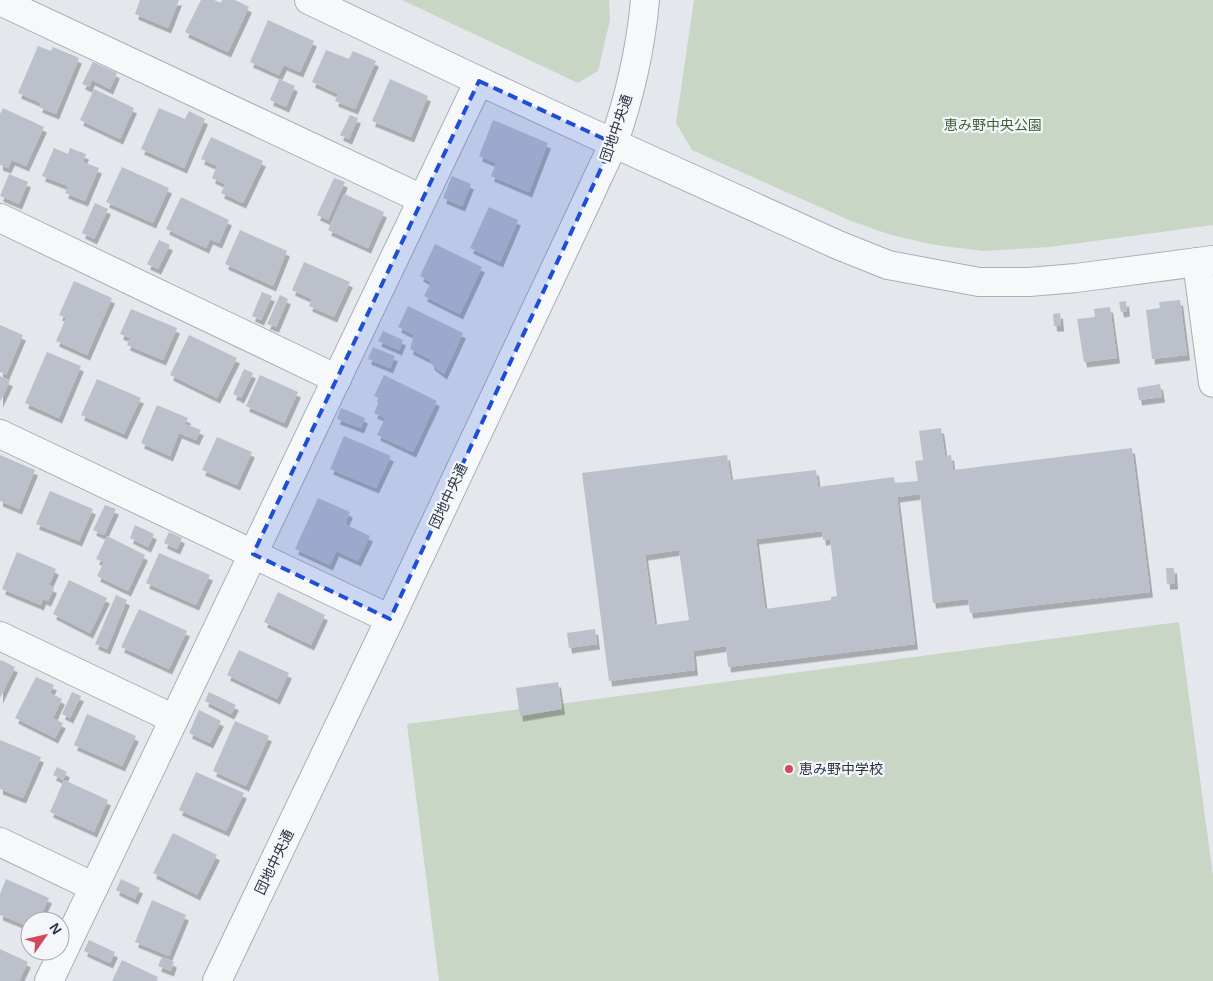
<svg xmlns="http://www.w3.org/2000/svg" width="1213" height="981" viewBox="0 0 1213 981" font-family="Arial,'Noto Sans JP',sans-serif">
  <defs>
    <filter id="shadow"><feDropShadow dx="3" dy="5.5" stdDeviation="0" flood-color="#0004"/></filter>
  </defs>
  <rect width="100%" height="100%" fill="#e4e7ec"/>
  <g fill="#c9d6c5">
    <polygon points="402,0 609,0 610,20 598,71 578,83"/>
    <polygon points="694,0 1213,0 1213,225 1050,247 984,251 935,245 891,235 851,221 692,150 676,123"/>
    <polygon points="1179,622 1213,876 1213,981 439,981 407,724"/>
  </g>
  <g fill="#bbc0ca" fill-rule="evenodd" filter="url(#shadow)">
    <polygon points="140,0 179,0 168,28 135,14"/>
    <polygon points="201,0 214,0 221,3 222,0 235,0 249,7 228,52 185,32"/>
    <polygon points="268,20 314,41 300,72 284,65 279,75 250,62"/>
    <polygon points="38,46 51,51 53,47 79,58 56,114 39,107 41,103 18,93"/>
    <polygon points="326,50 349,59 353,51 376,61 355,109 335,101 338,94 312,82"/>
    <polygon points="93,62 117,73 110,89 92,80 89,87 82,84"/>
    <polygon points="279,79 295,86 286,107 270,100"/>
    <polygon points="390,79 428,96 411,137 372,121"/>
    <polygon points="94,89 134,108 120,139 80,120"/>
    <polygon points="3,108 44,127 26,166 12,160 8,168 0,165 0,114"/>
    <polygon points="159,108 185,119 189,111 205,119 184,168 141,149"/>
    <polygon points="350,115 358,118 349,139 340,135"/>
    <polygon points="493,120 548,143 529,192 491,176 496,163 479,156"/>
    <polygon points="211,137 263,161 243,203 221,193 225,184 212,178 217,166 201,159"/>
    <polygon points="54,148 68,154 70,148 86,154 83,162 99,168 85,201 65,193 68,186 42,176"/>
    <polygon points="122,167 169,188 153,223 106,202"/>
    <polygon points="9,174 28,182 19,204 0,196"/>
    <polygon points="452,176 471,184 462,206 443,198"/>
    <polygon points="334,178 345,182 328,220 317,215"/>
    <polygon points="344,194 384,212 368,248 328,230"/>
    <polygon points="181,197 229,220 219,243 210,239 206,248 166,229"/>
    <polygon points="95,203 108,209 94,239 82,233"/>
    <polygon points="489,207 518,220 500,262 470,248"/>
    <polygon points="240,230 287,251 273,286 225,264"/>
    <polygon points="159,240 170,245 158,269 147,264"/>
    <polygon points="435,244 482,267 460,314 424,296 431,282 420,276"/>
    <polygon points="304,262 350,282 334,317 309,306 312,299 292,290"/>
    <polygon points="74,281 112,298 87,355 56,341 66,318 59,315"/>
    <polygon points="262,292 272,296 261,320 252,316"/>
    <polygon points="280,295 288,299 276,327 267,324"/>
    <polygon points="1180,300 1187,355 1152,359 1146,310 1160,308 1159,302"/>
    <polygon points="1126,301 1127,311 1121,312 1119,302"/>
    <polygon points="408,306 463,333 444,374 432,365 430,359 410,349 414,335 398,327"/>
    <polygon points="1110,307 1117,358 1084,362 1077,319 1095,317 1094,309"/>
    <polygon points="131,309 177,328 163,360 127,345 130,338 120,334"/>
    <polygon points="1060,313 1061,326 1054,326 1053,314"/>
    <polygon points="0,325 23,335 6,375 0,372"/>
    <polygon points="383,331 403,340 399,350 378,341"/>
    <polygon points="189,335 237,358 217,398 170,375"/>
    <polygon points="373,347 395,356 390,368 368,359"/>
    <polygon points="47,352 81,366 59,418 25,403"/>
    <polygon points="244,369 253,373 241,398 233,394"/>
    <polygon points="260,375 298,392 284,423 246,406"/>
    <polygon points="384,375 437,401 413,452 377,435 385,418 374,413 380,399 374,396"/>
    <polygon points="0,376 10,381 0,402"/>
    <polygon points="97,379 141,398 124,434 81,415"/>
    <polygon points="1160,384 1162,397 1139,400 1137,388"/>
    <polygon points="157,405 188,418 185,424 201,430 196,440 179,433 170,456 141,443"/>
    <polygon points="341,408 365,418 361,428 337,419"/>
    <path d="M941,428L945,456L951,455L953,470L1132,448L1150,592L970,613L968,599L933,603L920,494L897,497L915,644L728,667L726,646L693,651L695,670L609,681L582,473L727,455L731,480L816,470L818,487L894,477L895,483L918,481L915,461L923,460L919,431ZM822,531L823,540L830,539L837,596L831,597V600L765,609L756,539ZM679,550L689,620L655,625L645,555Z"/>
    <polygon points="344,436 391,456 376,488 330,469"/>
    <polygon points="217,437 252,452 237,485 202,470"/>
    <polygon points="0,455 35,470 19,509 0,501"/>
    <polygon points="50,491 93,509 79,541 36,524"/>
    <polygon points="318,498 350,512 345,524 370,536 358,561 336,551 330,565 295,549"/>
    <polygon points="105,505 116,509 104,535 93,530"/>
    <polygon points="135,525 154,534 148,547 130,538"/>
    <polygon points="169,532 182,538 177,549 164,543"/>
    <polygon points="107,536 145,555 128,591 97,576 104,562 96,559"/>
    <polygon points="17,552 56,569 49,585 54,588 48,601 43,599 41,605 2,589"/>
    <polygon points="159,553 210,575 196,605 146,583"/>
    <polygon points="1166,568 1174,568 1175,584 1167,584"/>
    <polygon points="69,580 107,598 90,633 53,614"/>
    <polygon points="278,592 325,615 311,645 264,622"/>
    <polygon points="116,595 127,600 107,649 95,644"/>
    <polygon points="139,609 187,631 169,669 121,647"/>
    <polygon points="595,629 597,644 569,648 567,633"/>
    <polygon points="239,650 289,673 277,699 227,675"/>
    <polygon points="1,660 15,667 0,698 0,662"/>
    <polygon points="36,677 54,685 50,693 62,699 53,718 63,723 55,738 15,718"/>
    <polygon points="558,682 562,709 520,716 516,688"/>
    <polygon points="72,692 81,696 70,718 62,714"/>
    <polygon points="209,692 236,705 231,714 205,701"/>
    <polygon points="199,710 221,721 210,743 189,733"/>
    <polygon points="87,714 136,736 122,766 74,745"/>
    <polygon points="235,721 269,736 246,786 213,771"/>
    <polygon points="0,740 41,757 23,798 0,789"/>
    <polygon points="57,767 67,772 63,780 53,775"/>
    <polygon points="196,772 244,793 226,831 179,810"/>
    <polygon points="64,780 108,800 94,832 50,812"/>
    <polygon points="173,833 217,855 197,895 153,873"/>
    <polygon points="6,879 49,898 41,915 49,918 48,921 30,921 30,927 0,915 0,894"/>
    <polygon points="121,879 140,888 135,899 116,890"/>
    <polygon points="152,900 186,915 169,956 135,942"/>
    <polygon points="89,940 115,952 110,963 84,951"/>
    <polygon points="0,949 28,962 19,981 0,981"/>
    <polygon points="162,957 174,962 171,971 158,966"/>
    <polygon points="122,960 158,977 156,981 112,981"/>
  </g>
  <g fill="none" stroke-linecap="round" stroke-linejoin="round">
    <defs>
      <g id="minor">
        <polyline points="0,1 422,199"/>
        <polyline points="0,218 337,379"/>
        <polyline points="1197,262 1213,383"/>
        <polyline points="0,434 390,619"/>
        <polyline points="0,636 174,719"/>
        <polyline points="0,842 94,887"/>
        <polyline points="49,981 479,81"/>
      </g>
      <g id="tertiary">
        <polyline points="309,0 479,81 613,143 838,245 888,265 979,282 1029,282 1076,278 1213,260"/>
        <path d="M217,981L390,619L592,190C599,174 607,159 613,144C629,100 641,47 645,0"/>
      </g>
    </defs>
    <use href="#minor" stroke="#a9aeb7" stroke-width="30"/>
    <use href="#tertiary" stroke="#a9aeb7" stroke-width="30"/>
    <use href="#minor" stroke="#f7f8fa" stroke-width="28"/>
    <use href="#tertiary" stroke="#f7f8fa" stroke-width="28"/>
  </g>
  <path fill="#1d4ed8" fill-opacity="0.2" stroke="#1d4ed8" stroke-width="4" stroke-dasharray="10 6" stroke-linejoin="round" d="M479,81L613,143L390,619L253,554Z"/>
  <circle fill="#d1495b" stroke="#f4f6f9" stroke-width="2" cx="789" cy="769" r="5"/>
  <g text-anchor="middle" dominant-baseline="central" stroke-width="4.5" stroke-linejoin="round" paint-order="stroke">
    <g font-size="14" fill="#3f6138" stroke="#f4f6f9">
      <text x="993" y="125">恵み野中央公園</text>
    </g>
    <g font-size="14" fill="#2b3445" stroke="#f4f6f9">
      <text transform="translate(616 128) rotate(-71)">団地中央通</text>
      <text transform="translate(448 496) rotate(-65)">団地中央通</text>
      <text transform="translate(274 862) rotate(-64)">団地中央通</text>
    </g>
    <g font-size="14" fill="#2b3445" stroke="#f4f6f9" text-anchor="start">
      <text x="799" y="769">恵み野中学校</text>
    </g>
  </g>
  <g transform="translate(45 936) rotate(56)"><circle r="24" fill="#f4f6f9" stroke="#a4a8b1"/>
  <path d="M0-4L9 19L0 12L-9 19Z" fill="#d1495b"/>
  <text y="-8" font-size="14" font-weight="bold" text-anchor="middle" fill="#2b3445">N</text>
  </g>
</svg>
